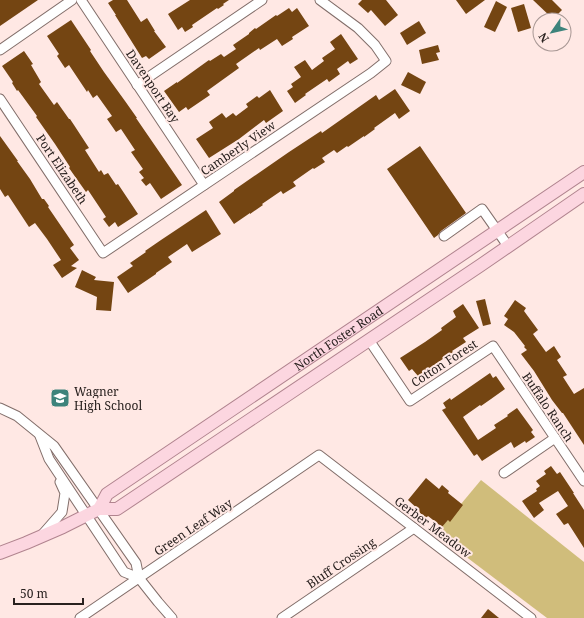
<svg xmlns="http://www.w3.org/2000/svg" width="584" height="618" viewBox="0 0 584 618" font-family="'Noto Serif',serif">
  <rect width="100%" height="100%" fill="#ffe8e4"/>
  <polygon fill="#d0bd7b" points="481,480 584,562 584,618 547,618 436,534"/>
  <g fill="#744512">
    <polygon points="0,0 38,0 0,26"/>
    <polygon points="113,0 127,0 141,22 147,18 155,31 154,31 166,47 149,59 146,56 142,58 115,15 116,15 108,3"/>
    <polygon points="190,0 229,0 223,4 224,5 218,9 217,8 192,25 193,27 185,32 182,27 178,30 168,14"/>
    <polygon points="362,0 386,0 398,15 385,26 371,10 368,13 358,4"/>
    <polygon points="456,0 485,0 466,14"/>
    <polygon points="533,0 552,0 562,10 553,19"/>
    <polygon points="496,1 507,7 495,32 484,27"/>
    <polygon points="524,4 531,28 518,32 511,8"/>
    <polygon points="289,8 292,12 297,8 309,26 292,37 293,39 282,46 277,39 260,50 259,48 236,64 239,68 207,91 210,95 188,110 186,107 179,112 164,91 177,82 177,83 209,60 210,61 221,54 224,57 236,49 233,45 249,34 249,33 255,28 256,29 276,15 277,16"/>
    <polygon points="71,20 91,50 90,51 104,72 125,101 137,118 136,118 182,185 161,199 150,183 146,186 141,180 144,178 139,172 143,169 131,152 135,150 121,129 116,132 107,119 112,116 97,95 93,98 88,90 87,92 69,65 65,68 57,56 59,54 47,36"/>
    <polygon points="419,21 426,33 407,45 400,33"/>
    <polygon points="341,34 358,59 350,64 348,61 337,69 340,74 329,82 327,79 305,94 306,95 295,103 287,91 293,87 291,84 301,77 294,67 305,60 312,70 324,61 322,58 335,49 330,42"/>
    <polygon points="438,45 440,52 436,53 439,60 422,64 419,50"/>
    <polygon points="24,51 33,64 31,65 41,82 39,84 54,105 57,102 69,119 70,119 74,125 89,148 85,150 99,172 101,170 104,175 108,173 116,185 118,184 138,214 118,227 115,222 109,227 103,219 106,217 88,190 86,192 81,185 69,168 70,167 55,144 36,117 37,116 18,90 17,91 12,83 13,82 2,66"/>
    <polygon points="408,72 426,82 420,94 401,85"/>
    <polygon points="395,89 410,111 399,119 395,113 374,128 375,129 364,137 364,136 348,147 347,146 337,153 334,150 322,158 325,162 314,169 313,168 293,182 296,186 283,194 281,191 262,204 263,205 250,214 250,213 234,224 219,202 234,191 234,190 289,152 321,131 322,133 376,95 379,100"/>
    <polygon points="270,90 283,111 266,123 264,120 239,139 209,158 196,139 213,128 209,122 222,113 226,118 233,113 236,116 248,107 246,104 257,96 259,98"/>
    <polygon points="0,136 18,161 17,161 30,179 42,199 44,199 49,206 48,207 74,245 70,248 79,260 71,266 77,268 62,278 53,265 61,260 47,239 35,223 29,227 8,195 5,197 0,189"/>
    <polygon points="420,146 466,213 441,231 438,235 434,238 387,169"/>
    <polygon points="206,210 221,234 192,252 187,244 168,257 172,262 156,273 156,274 128,293 117,277 133,266 130,263 146,252 145,251 161,240"/>
    <polygon points="82,270 96,277 94,280 114,282 111,311 96,310 97,297 75,287"/>
    <polygon points="485,299 491,324 483,326 476,301"/>
    <polygon points="515,300 526,308 524,311 538,330 533,334 546,352 554,346 561,357 557,360 567,375 563,377 574,394 584,388 584,445 563,413 562,413 552,400 534,371 521,354 527,350 524,347 525,346 514,332 504,325 508,319 504,316"/>
    <polygon points="463,304 479,328 463,338 466,342 452,351 453,352 418,376 412,369 409,371 400,358 425,342 442,330 441,328 456,317 453,311"/>
    <polygon points="490,373 493,378 496,376 505,389 491,399 481,406 480,405 463,417 478,440 496,428 494,425 508,416 507,415 517,408 533,430 531,432 535,437 526,443 525,441 514,448 511,442 482,461 477,454 474,456 442,410 446,408 443,403 450,398 451,400"/>
    <polygon points="551,466 557,474 560,472 574,493 573,493 584,510 584,548 568,523 564,525 556,514 568,506 558,491 539,503 544,510 534,518 522,501 537,491 536,489 540,486 536,481 546,474 544,471"/>
    <polygon points="426,478 439,489 442,485 449,491 448,493 463,505 450,522 448,520 442,527 428,516 426,518 419,512 420,511 408,500"/>
    <polygon points="488,609 499,618 481,618"/>
  </g>
  <g fill="none" stroke-linecap="round" stroke-linejoin="round">
    <defs>
      <g id="minor">
        <polyline points="81,0 204,185"/>
        <polyline points="0,50 72,0"/>
        <polyline points="137,85 262,0"/>
        <polyline points="0,99 103,253 371,73 386,61 375,45 358,28 320,0"/>
        <polyline points="444,236 482,209 508,246"/>
        <polyline points="369,340 410,401 493,346 584,481"/>
        <polyline points="0,408 17,416 54,446 136,563 139,578 158,602 172,618"/>
        <polyline points="40,436 49,459 124,572 139,578"/>
        <polyline points="504,473 555,438"/>
        <polyline points="41,536 62,512 65,493 60,482"/>
        <polyline points="80,618 319,455 531,618"/>
        <polyline points="282,618 414,528"/>
      </g>
      <g id="major">
        <path id="s1" d="M99,509L107,494L584,172"/>
        <polyline points="0,553 26,543 63,527 99,509 117,509 481,265 584,194"/>
      </g>
    </defs>
    <use href="#minor" stroke="#826e6a" stroke-width="11"/>
    <use href="#major" stroke="#b1848f" stroke-width="14"/>
    <use href="#minor" stroke="#fff" stroke-width="9"/>
    <use href="#major" stroke="#fcd6e0" stroke-width="12"/>
  </g>
  <defs>
    <symbol id="school-square" viewBox="-11 -11 22 22"><rect x="-9" y="-9" width="18" height="18" rx="4" fill="#3d837b" stroke="#ffe8e4"/><path d="M0-5L7-2L0 1L-7-2ZM-4 1L0 2.5L4 1V4Q0 6-4 4Z" fill="#fff"/></symbol>
  </defs>
  <g fill-rule="evenodd">
    <use href="#school-square" x="49" y="387" width="22" height="22"/>
  </g>
  <g text-anchor="middle" dominant-baseline="central" stroke-width="4" stroke-linejoin="round" paint-order="stroke">
    <g font-size="12" fill="#29211f" stroke="#ffe8e4">
      <text transform="translate(153 86) rotate(56)">Davenport Bay</text>
      <text transform="translate(238 148) rotate(-34)">Camberly View</text>
      <text transform="translate(62 169) rotate(56)">Port Elizabeth</text>
      <text stroke="none"><textPath href="#s1" startOffset="296">North Foster Road</textPath></text>
      <text transform="translate(444 363) rotate(-33)">Cotton Forest</text>
      <text transform="translate(548 407) rotate(56)">Buffalo Ranch</text>
      <text transform="translate(193 527) rotate(-34)">Green Leaf Way</text>
      <text transform="translate(433 527) rotate(37)">Gerber Meadow</text>
      <text transform="translate(341 563) rotate(-34)">Bluff Crossing</text>
    </g>
    <g font-size="12" fill="#29211f" stroke="#ffe8e4" text-anchor="start">
      <text x="74" y="391">Wagner<tspan x="74" dy="14">High School</tspan></text>
    </g>
  </g>
  <g transform="translate(552 32) rotate(236)"><circle r="19" fill="#ffe8e4" stroke="#a99895"/>
  <path d="M0-3L7 15L0 10L-7 15Z" fill="#3d837b"/>
  <text y="-6" font-size="11" font-weight="bold" text-anchor="middle" fill="#29211f">N</text>
  </g>
  <path d="M14 598v6h69v-6" fill="none" stroke="#29211f" stroke-width="2"/>
  <text x="20" y="598" font-size="12" fill="#29211f" stroke="#ffe8e4" stroke-width="3" paint-order="stroke">50 m</text>
</svg>
